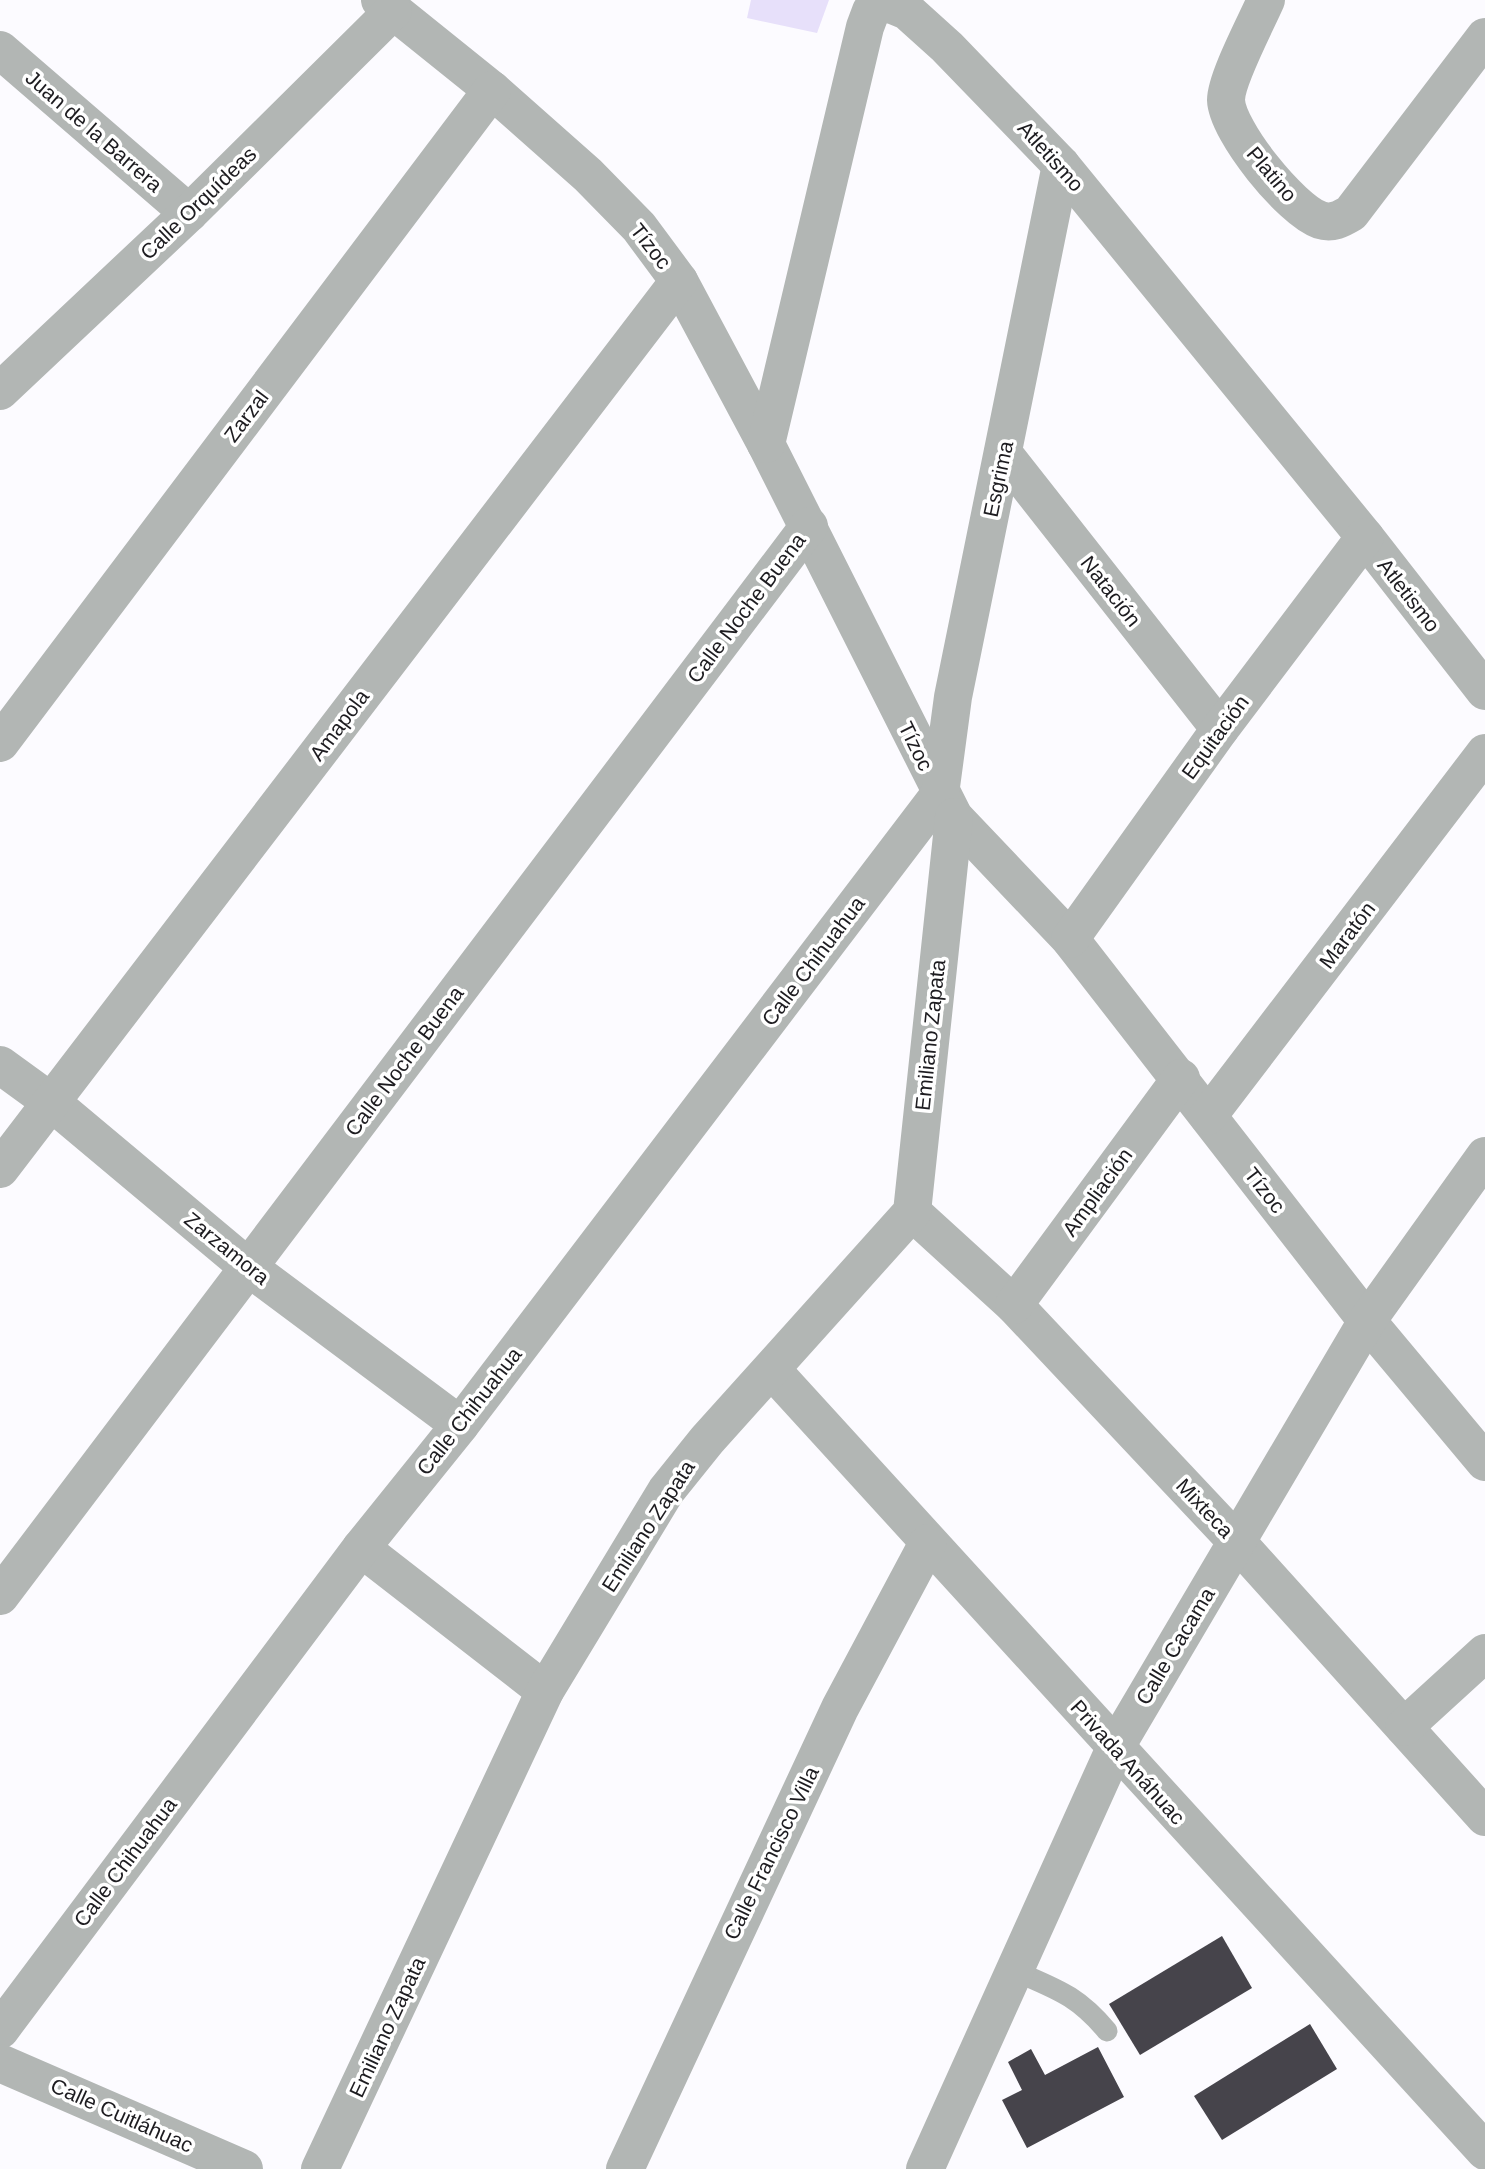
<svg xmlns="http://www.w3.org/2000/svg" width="1485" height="2169" viewBox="0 0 1485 2169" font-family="Arial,sans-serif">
  <rect width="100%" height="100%" fill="#fcfbff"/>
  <polygon fill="#e7e0fa" points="751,0 829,0 817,33 747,18"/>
  <g fill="#46444b">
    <polygon points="1222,1936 1252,1988 1140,2055 1109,2004"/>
    <polygon points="1310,2024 1337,2069 1222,2140 1194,2096"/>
    <polygon points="1098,2047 1124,2097 1027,2148 1002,2100 1022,2090 1008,2062 1031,2049 1045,2075"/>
  </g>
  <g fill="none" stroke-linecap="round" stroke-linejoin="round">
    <path stroke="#b2b6b4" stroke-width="21" d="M1015,1971C1056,1989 1077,1995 1107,2031"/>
    <g stroke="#b2b6b4" stroke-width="38">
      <polyline points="380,0 492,90 588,175 639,227 679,281 766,444 954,817 1070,939 1367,1321 1485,1462"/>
      <path d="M1266,0C1256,23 1226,79 1226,100C1227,131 1291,210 1320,220C1332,224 1341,219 1351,213L1485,37"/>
      <polyline points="0,50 189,213"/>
      <polyline points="0,391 189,213 393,11"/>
      <polyline points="766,444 865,27 871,11 879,5 890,4 907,11 947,47 1061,165 1365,537 1485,691"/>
      <polyline points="1003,453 1220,729"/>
      <polyline points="0,743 492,90"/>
      <polyline points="1070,939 1220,729 1365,537"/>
      <polyline points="0,1065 51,1102 248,1267 460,1425"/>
      <polyline points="1208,1116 1485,753"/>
      <polyline points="0,1169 679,281"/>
      <polyline points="912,1212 1014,1305 1237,1542 1485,1817"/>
      <polyline points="1014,1305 1181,1078"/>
      <polyline points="772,1370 1485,2151"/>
      <polyline points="361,1548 545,1691"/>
      <polyline points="0,1596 809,526"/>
      <polyline points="1404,1727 1485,1653"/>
      <polyline points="0,2030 361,1548 460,1425 940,794 953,697 1061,165"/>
      <polyline points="320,2169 545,1691 666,1491 707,1440 912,1212 954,817"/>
      <polyline points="625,2169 840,1708 928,1543"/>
      <polyline points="925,2169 1115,1748 1367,1321 1485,1156"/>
    </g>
    <polyline stroke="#b2b6b4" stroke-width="38" points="0,2063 244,2169"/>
  </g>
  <g text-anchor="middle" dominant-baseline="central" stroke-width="7" stroke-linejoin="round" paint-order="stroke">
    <g font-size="21" fill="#1d1c20" stroke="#fff">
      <text transform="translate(94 131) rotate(41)">Juan de la Barrera</text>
      <text transform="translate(1051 156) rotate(48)">Atletismo</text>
      <text transform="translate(1272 174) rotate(50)">Platino</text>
      <text transform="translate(198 203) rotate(-44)">Calle Orquídeas</text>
      <text transform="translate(651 246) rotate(52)">Tízoc</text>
      <text transform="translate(246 416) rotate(-53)">Zarzal</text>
      <text transform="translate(998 479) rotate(-78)">Esgrima</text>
      <text transform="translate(1111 591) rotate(52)">Natación</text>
      <text transform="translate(1409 595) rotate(52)">Atletismo</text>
      <text transform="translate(746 608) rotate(-53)">Calle Noche Buena</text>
      <text transform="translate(339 725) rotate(-53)">Amapola</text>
      <text transform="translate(1215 737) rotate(-54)">Equitación</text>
      <text transform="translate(916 746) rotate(64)">Tízoc</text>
      <text transform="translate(1347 935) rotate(-53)">Maratón</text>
      <text transform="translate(813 961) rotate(-53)">Calle Chihuahua</text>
      <text transform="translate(930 1035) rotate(-84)">Emiliano Zapata</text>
      <text transform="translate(404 1061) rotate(-53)">Calle Noche Buena</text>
      <text transform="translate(1265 1190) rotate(52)">Tízoc</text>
      <text transform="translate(1097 1192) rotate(-54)">Ampliación</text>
      <text transform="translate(227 1248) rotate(39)">Zarzamora</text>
      <text transform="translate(469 1411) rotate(-52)">Calle Chihuahua</text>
      <text transform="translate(1205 1508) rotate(47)">Mixteca</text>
      <text transform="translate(648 1526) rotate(-57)">Emiliano Zapata</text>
      <text transform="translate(1175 1646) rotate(-59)">Calle Cacama</text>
      <text transform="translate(1128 1762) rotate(48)">Privada Anáhuac</text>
      <text transform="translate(771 1853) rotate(-64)">Calle Francisco Villa</text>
      <text transform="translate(125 1862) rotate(-53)">Calle Chihuahua</text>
      <text transform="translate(387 2027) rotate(-65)">Emiliano Zapata</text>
      <text transform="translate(122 2115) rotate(24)">Calle Cuitláhuac</text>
    </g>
  </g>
</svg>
